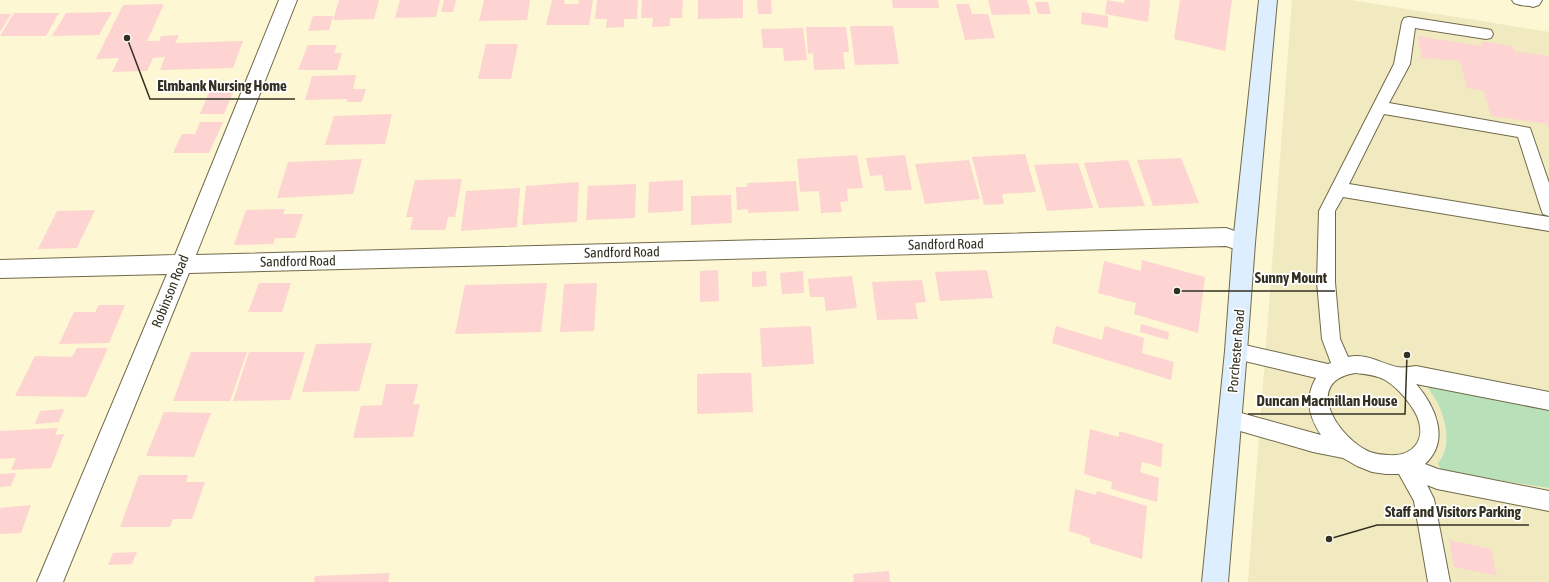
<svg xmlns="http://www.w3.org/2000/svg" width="1549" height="582" viewBox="0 0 1549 582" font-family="'Asap Condensed',sans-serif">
  <rect width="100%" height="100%" fill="#fdf7d3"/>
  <polygon fill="#f1eac0" points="1292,0 1351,0 1549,32 1549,582 1248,582"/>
  <path fill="#b8e0b9" d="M1426,384L1549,407V488L1441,471L1438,463C1451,448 1447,426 1440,408C1437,400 1430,392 1426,384Z"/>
  <g fill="#fdd4d1">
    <polygon points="339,0 379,0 374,19 333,20"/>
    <polygon points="400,0 440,0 436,17 395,18"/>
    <polygon points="444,0 456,0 453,12 441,12"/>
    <polygon points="484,0 530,0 527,20 479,21"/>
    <polygon points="552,0 565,0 564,4 578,4 579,0 593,0 589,25 546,25"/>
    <polygon points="597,0 638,0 637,19 624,19 624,27 606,28 607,19 595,19"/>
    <polygon points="642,0 683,0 682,18 670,18 670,26 652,27 653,18 641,18"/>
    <polygon points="698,0 743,0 743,18 698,19"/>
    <polygon points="757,0 771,0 772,14 758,14"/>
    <polygon points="892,0 938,0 939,8 893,8"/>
    <polygon points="988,0 1027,0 1031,14 992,15"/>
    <polygon points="1107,0 1124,3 1125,0 1150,0 1148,22 1105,14"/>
    <polygon points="1180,0 1232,0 1225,51 1174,39"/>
    <polygon points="1035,2 1048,2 1051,14 1038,14"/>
    <polygon points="164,4 147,41 159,41 161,36 179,35 175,43 243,41 233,68 160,70 165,57 153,58 147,71 112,72 119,58 96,59 123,5"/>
    <polygon points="956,4 969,4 972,14 988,14 995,38 965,40"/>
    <polygon points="112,12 99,35 52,36 66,13"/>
    <polygon points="1082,12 1108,16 1108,28 1081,24"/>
    <polygon points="14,13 59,13 46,36 0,36"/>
    <polygon points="0,14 11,14 0,32"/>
    <polygon points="313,16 333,16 329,30 308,31"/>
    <polygon points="850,26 893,26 899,64 855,65"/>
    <polygon points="806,27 846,27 849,52 843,52 845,69 814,70 813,53 808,54"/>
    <polygon points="803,28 807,60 784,61 783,48 763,48 761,29"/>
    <polygon points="1417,36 1482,46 1481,41 1512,46 1514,51 1549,56 1549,129 1547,124 1491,116 1484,91 1467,88 1460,61 1422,58"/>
    <polygon points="486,44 518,44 511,79 478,79"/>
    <polygon points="308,45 337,45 334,53 342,53 337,70 298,70"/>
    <polygon points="356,75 353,89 366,89 362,102 347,102 347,99 305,100 312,76"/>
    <polygon points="210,90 234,90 224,114 200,114"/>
    <polygon points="392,114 385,144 325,145 334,116"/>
    <polygon points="200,122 223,122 209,153 173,153 182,134 195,134"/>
    <polygon points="1025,154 1036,192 1002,194 1004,204 984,205 972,157"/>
    <polygon points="857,155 863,188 847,189 848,201 840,202 842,212 821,213 819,191 800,192 797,159"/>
    <polygon points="905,155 912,190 885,191 882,175 870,176 866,158"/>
    <polygon points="1181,158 1199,203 1153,206 1137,160"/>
    <polygon points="362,159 353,194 277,198 288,162"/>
    <polygon points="969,160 980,199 925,204 915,164"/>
    <polygon points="1128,160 1145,206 1099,208 1084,163"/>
    <polygon points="1078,163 1093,208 1047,211 1034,165"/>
    <polygon points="462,179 455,217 448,217 445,230 410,230 413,217 406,217 415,180"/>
    <polygon points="683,180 683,211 648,213 649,182"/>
    <polygon points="796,181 799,211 748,213 748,209 737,210 736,187 747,187 747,183"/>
    <polygon points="579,182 577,222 522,225 526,186"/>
    <polygon points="636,184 635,218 586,220 588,186"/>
    <polygon points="520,188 517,227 461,231 466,191"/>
    <polygon points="731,195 732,223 691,225 691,196"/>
    <polygon points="285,209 283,214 303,214 295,238 275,238 273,244 234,245 246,210"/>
    <polygon points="95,210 77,248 38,249 57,211"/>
    <polygon points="1142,260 1205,277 1198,333 1134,314 1136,303 1098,293 1104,261 1141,271"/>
    <polygon points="718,270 719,301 700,302 700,271"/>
    <polygon points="987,270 993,298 940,301 935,272"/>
    <polygon points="766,271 767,286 752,287 752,272"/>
    <polygon points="803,271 804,293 782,294 780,273"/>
    <polygon points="852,276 857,308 826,311 824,297 810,297 808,279"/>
    <polygon points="922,280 926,302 915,303 918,319 877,320 872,282"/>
    <polygon points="259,283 291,283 282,312 248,312"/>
    <polygon points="547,283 541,332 455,334 465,285"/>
    <polygon points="597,283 594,331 560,332 564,284"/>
    <polygon points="99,305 125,305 109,343 59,344 74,312 95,312"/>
    <polygon points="1141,324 1169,332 1168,340 1140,332"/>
    <polygon points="811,326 814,364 762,367 760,328"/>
    <polygon points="1056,326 1102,340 1105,326 1144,338 1142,353 1174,362 1171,380 1052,343"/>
    <polygon points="372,343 359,391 302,392 316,344"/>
    <polygon points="77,348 108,348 86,397 15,396 35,356 72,357"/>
    <polygon points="191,352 247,352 230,401 173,401"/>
    <polygon points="249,352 305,352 290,400 233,401"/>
    <polygon points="725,373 751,373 753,412 697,414 697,374"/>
    <polygon points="386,384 418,384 413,405 420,404 413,437 353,438 361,406 382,405"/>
    <polygon points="64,409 59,422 35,424 40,411"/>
    <polygon points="164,412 211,413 194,457 146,456"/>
    <polygon points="58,428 55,435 64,434 51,468 11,470 16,458 0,459 0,431"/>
    <polygon points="1090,429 1119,437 1119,431 1163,444 1161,467 1142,462 1140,472 1159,478 1157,502 1111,489 1112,482 1084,474"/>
    <polygon points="16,473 11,486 0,487 0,474"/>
    <polygon points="139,475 188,475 186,482 205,482 192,519 173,519 170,527 120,527"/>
    <polygon points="1075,489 1096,495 1097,491 1147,506 1142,559 1090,543 1090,538 1069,531"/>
    <polygon points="31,505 21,533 0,534 0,508"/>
    <polygon points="1449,540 1491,549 1497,576 1454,567"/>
    <polygon points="137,552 132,564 108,565 113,553"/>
    <polygon points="889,571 890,582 854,582 853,574"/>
    <polygon points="390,573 388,582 314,582 315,576"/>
  </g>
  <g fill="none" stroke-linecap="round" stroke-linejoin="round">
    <defs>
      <g id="lane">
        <path d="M1512,0H1540V1L1538,4C1530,7 1522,6 1514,3Z"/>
        <path d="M1409,17L1486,29L1491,30L1493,34L1491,38L1486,39L1415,28L1410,64L1389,103L1530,128L1549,183V216L1543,214L1541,209L1518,137L1384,114L1349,184L1549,217V231L1343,197L1335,211V282L1340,339L1348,357C1366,353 1380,363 1397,367C1402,368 1410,367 1416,366L1549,392V410L1416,384C1435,406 1451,440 1425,464L1438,469L1549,491V511L1437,489L1427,485L1434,499L1450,582H1428L1414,501L1399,474H1386L1372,472L1357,466L1343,458L1313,452L1230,428L1223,425L1220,419L1223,413L1230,410L1321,435C1309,417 1304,398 1316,378L1236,359L1229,357L1227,351L1229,345L1236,343L1328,364L1331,363L1322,339L1317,282L1319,211L1394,64L1402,22L1404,18ZM1355,373C1365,374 1376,375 1385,380C1397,387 1411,403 1417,416C1427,440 1413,457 1388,455C1382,455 1376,454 1370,452C1339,439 1301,382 1355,373Z"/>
      </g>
      <g id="street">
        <polygon points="279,0 297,0 196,255 1226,228 1252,237 1255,243 1252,249 1244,252 1226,246 189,273 63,582 37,582 167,274 0,278 0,260 175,255"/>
        <polygon points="1524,0 1542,0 1539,5 1533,7 1527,5"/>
      </g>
      <polygon id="secondary" points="1259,0 1277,0 1255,243 1247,351 1228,582 1202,582 1225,351 1233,243"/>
    </defs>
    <use href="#lane" stroke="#706a4b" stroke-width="2"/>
    <use href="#street" stroke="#706a4b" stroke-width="2"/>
    <use href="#secondary" stroke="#706a4b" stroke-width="2"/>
    <use href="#lane" fill="#fff" fill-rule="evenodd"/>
    <use href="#street" fill="#fff" fill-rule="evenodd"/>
    <use href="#secondary" fill="#ddeffe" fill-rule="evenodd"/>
  </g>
  <g text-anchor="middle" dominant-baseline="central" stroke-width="3.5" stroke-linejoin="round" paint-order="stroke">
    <g font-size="14" fill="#323022" stroke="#fff">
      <text transform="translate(946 244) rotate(-1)">Sandford Road</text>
      <text transform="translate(622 252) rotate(-1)">Sandford Road</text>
      <text transform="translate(298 261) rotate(-1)">Sandford Road</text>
      <text transform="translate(170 291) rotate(-68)">Robinson Road</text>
      <text transform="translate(1236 351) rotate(-85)">Porchester Road</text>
    </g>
  </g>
  <path fill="none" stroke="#323022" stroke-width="1.5" d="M127 38L150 99H295M1177 291L1247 291H1335M1407 355L1405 414H1248M1329 539L1377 525H1529"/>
  <g fill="#323022" stroke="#fff" stroke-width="1.5">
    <circle cx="127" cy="38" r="4"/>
    <circle cx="1177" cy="291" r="4"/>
    <circle cx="1407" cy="355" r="4"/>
    <circle cx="1329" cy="539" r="4"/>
  </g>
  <g font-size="15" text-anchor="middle" font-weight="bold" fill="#323022" stroke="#fff" stroke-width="3.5" stroke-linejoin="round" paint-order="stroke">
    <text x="222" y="91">Elmbank Nursing Home</text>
    <text x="1291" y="283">Sunny Mount</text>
    <text x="1327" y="406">Duncan Macmillan House</text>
    <text x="1453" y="517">Staff and Visitors Parking</text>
  </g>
</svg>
